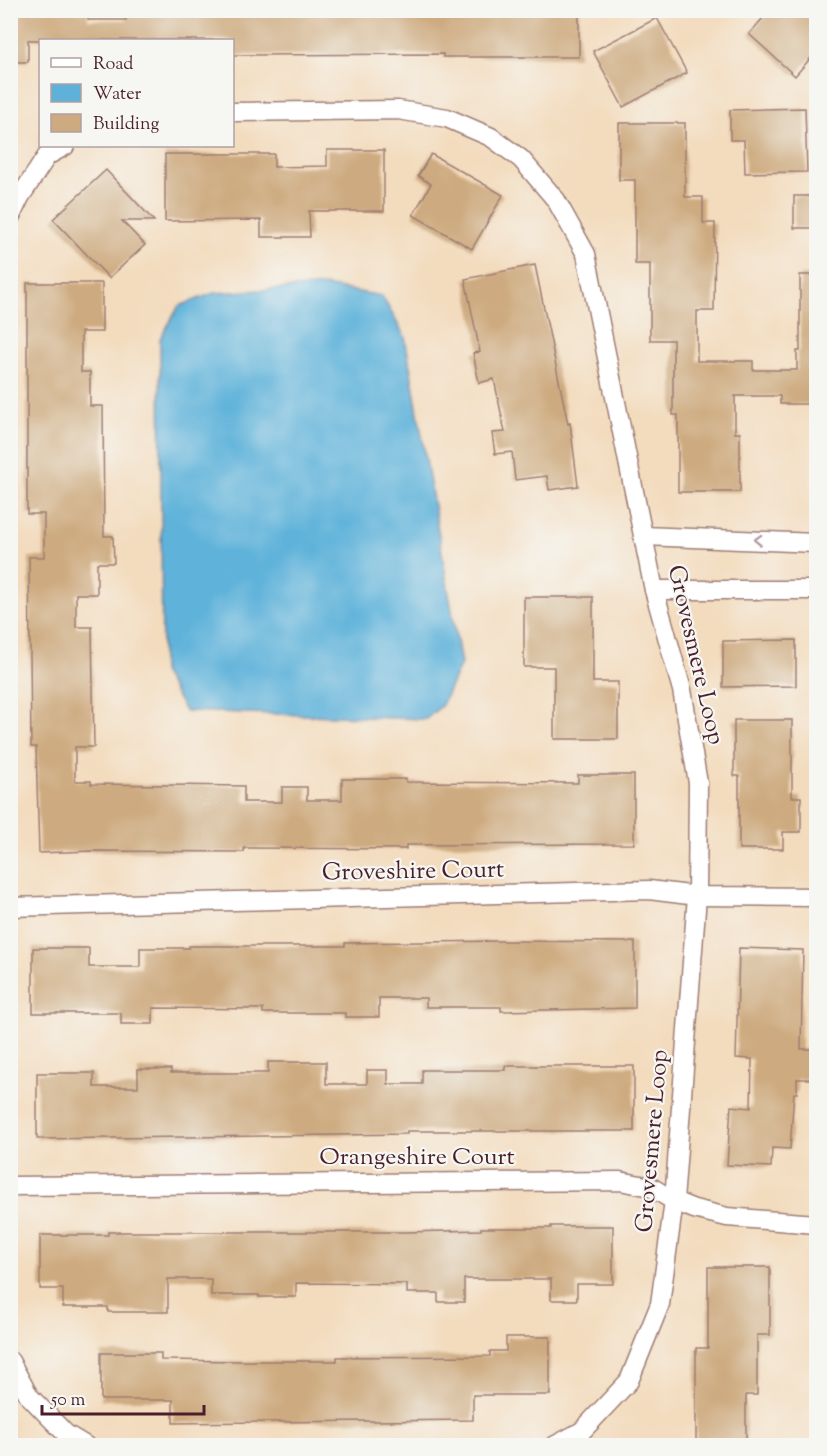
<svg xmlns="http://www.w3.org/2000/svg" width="827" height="1456" viewBox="0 0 827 1456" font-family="'Sorts Mill Goudy',serif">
  <rect width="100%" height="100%" fill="#f6f6f2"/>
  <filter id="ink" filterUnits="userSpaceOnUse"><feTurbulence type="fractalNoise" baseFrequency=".0167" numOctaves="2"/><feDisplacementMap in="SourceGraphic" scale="12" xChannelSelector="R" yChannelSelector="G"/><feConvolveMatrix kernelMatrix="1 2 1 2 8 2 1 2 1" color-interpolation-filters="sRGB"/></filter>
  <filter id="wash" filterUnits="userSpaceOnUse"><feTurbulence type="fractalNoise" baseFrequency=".008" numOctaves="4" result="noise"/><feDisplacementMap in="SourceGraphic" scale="24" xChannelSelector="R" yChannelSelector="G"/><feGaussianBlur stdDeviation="1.35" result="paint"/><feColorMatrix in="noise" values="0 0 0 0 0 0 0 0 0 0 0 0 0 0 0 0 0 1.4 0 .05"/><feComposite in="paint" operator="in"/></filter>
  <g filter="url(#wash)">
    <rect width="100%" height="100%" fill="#f3dbbd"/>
    <polygon fill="#5eb2da" stroke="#546882" stroke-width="1.5" points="325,286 382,296 405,337 461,664 442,705 426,719 185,711 162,672 160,339 179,306 214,293"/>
    <g id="blocks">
      <g fill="#cdaa7f">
        <polygon points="10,10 88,10 88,20 126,20 126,10 579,10 579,57 443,57 443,54 232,55 232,40 28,40 28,62 10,62"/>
        <polygon points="770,10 807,10 816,20 816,52 795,76 749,34"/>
        <polygon points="657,18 687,73 623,107 593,51"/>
        <polygon points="805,108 807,172 745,173 744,140 730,140 730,110"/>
        <polygon points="619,123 685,123 685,197 703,197 703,223 715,223 714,311 697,311 697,361 753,361 753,370 797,370 797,351 800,351 800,275 816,275 816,404 780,404 780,396 735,396 735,433 740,433 740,492 678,492 678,415 673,415 673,340 650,340 650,264 635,264 635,180 619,180"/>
        <polygon points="327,150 384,150 384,211 309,211 310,237 261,237 261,220 165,221 165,154 274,154 274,167 327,166"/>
        <polygon points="431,154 503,195 472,249 413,215 431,184 418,176"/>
        <polygon points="106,170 154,221 122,221 145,245 109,278 53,219"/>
        <rect x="794" y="196" width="22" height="32"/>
        <polygon points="535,265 568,424 570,423 578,486 549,490 547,476 515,480 512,452 495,454 492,433 505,432 494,379 479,383 473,353 480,352 465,279"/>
        <polygon points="27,283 102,283 102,332 81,332 81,372 90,372 90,406 103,406 104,536 113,536 114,563 97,563 97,594 76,594 76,627 92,627 94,747 75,747 75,781 91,781 91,784 244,786 244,802 282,802 282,787 307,787 307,800 342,800 342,779 406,779 406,782 578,783 578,775 634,775 634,844 406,845 406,849 244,848 244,852 92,851 39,853 36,747 31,747 29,557 44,557 44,514 27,514"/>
        <polygon points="524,597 593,597 593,682 618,682 618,739 554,739 554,667 524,667"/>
        <polygon points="796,640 796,686 723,687 723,641"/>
        <polygon points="734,720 792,720 792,797 801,797 801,832 783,832 783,849 739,849 739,776 734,776"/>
        <polygon points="501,941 635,942 635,1008 501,1011 501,1007 426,1007 426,998 379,998 379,1017 345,1017 345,1013 263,1013 263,1009 153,1008 153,1024 121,1024 121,1013 33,1013 33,948 89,948 89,967 140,967 140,948 189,948 189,946 345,946 345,943"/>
        <polygon points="739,948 803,950 801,1049 816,1049 816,1079 797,1079 797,1093 794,1093 790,1149 772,1148 771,1167 727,1165 731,1106 751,1108 752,1059 736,1058"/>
        <polygon points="268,1062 326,1062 326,1084 367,1084 367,1070 388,1070 388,1084 422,1084 422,1070 505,1070 505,1066 634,1066 634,1131 407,1131 407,1134 37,1139 37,1073 94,1073 94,1087 138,1087 138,1069 171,1069 171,1073 268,1073"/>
        <polygon points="551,1226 613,1226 613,1284 577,1284 577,1300 551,1300 551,1279 464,1279 464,1302 438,1302 438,1293 407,1293 407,1284 296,1283 296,1297 259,1297 259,1295 211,1295 211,1279 168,1279 168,1312 108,1312 108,1307 63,1307 63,1289 40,1289 40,1235 108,1235 108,1232 407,1232 481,1230 481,1228 551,1228"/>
        <polygon points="708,1267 770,1267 770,1335 757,1335 757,1395 746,1395 746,1446 696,1446 696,1348 708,1348"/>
        <polygon points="506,1337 550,1337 550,1395 473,1395 473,1420 173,1423 173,1400 101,1400 101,1353 161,1353 161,1360 241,1361 337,1361 337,1357 490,1356 490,1351 506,1351"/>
      </g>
    </g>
  </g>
  <g filter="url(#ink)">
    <use href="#blocks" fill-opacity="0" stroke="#9e7d74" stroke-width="1.5"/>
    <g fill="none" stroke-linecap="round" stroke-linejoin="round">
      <defs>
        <g id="street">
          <polyline points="232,112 398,110 447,118 491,137 521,159 556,200 586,254 654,590 682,690 698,783 697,896 674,1201 660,1304 629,1381 582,1431 554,1446"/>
          <polyline points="10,218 20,197 47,156 65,146"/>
          <polyline points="644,536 816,543"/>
          <polyline points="654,590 816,590"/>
          <polyline points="10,907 649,890 697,896 816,897"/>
          <polyline points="10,1186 620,1181 651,1187 674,1201 694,1209 727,1217 816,1224"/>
          <polyline points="10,1361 29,1396 66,1434 86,1446"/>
        </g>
      </defs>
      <use href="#street" stroke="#9e7d74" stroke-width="21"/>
      <use href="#street" stroke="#fff" stroke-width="18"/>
    </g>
    <defs><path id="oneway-chevron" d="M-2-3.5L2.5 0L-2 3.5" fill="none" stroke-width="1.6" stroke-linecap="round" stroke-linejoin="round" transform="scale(1.5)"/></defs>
    <use stroke="#ae9aa0" href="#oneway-chevron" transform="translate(758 540) rotate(-178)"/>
  </g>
  <g text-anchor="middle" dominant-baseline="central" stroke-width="4.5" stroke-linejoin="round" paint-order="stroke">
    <g font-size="24" fill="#4a1f2b" stroke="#f6f6f2">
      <text transform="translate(695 655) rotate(77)">Grovesmere Loop</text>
      <text transform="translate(413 872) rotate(-1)">Groveshire Court</text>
      <text transform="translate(653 1141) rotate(-85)">Grovesmere Loop</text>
      <text x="417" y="1158">Orangeshire Court</text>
    </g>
  </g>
  <rect width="827" height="1456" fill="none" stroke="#f6f6f2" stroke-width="36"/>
  <rect x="39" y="39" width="195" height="108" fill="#f6f6f2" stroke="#b1a0a2" stroke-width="1.5"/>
  <rect x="51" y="58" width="30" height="9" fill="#ffffff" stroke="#b1a0a2" stroke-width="1.5"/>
  <text x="93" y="69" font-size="18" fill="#4a1f2b">Road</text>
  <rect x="51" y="84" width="30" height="18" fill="#5eb2da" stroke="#b1a0a2" stroke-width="1.5"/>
  <text x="93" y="99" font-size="18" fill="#4a1f2b">Water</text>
  <rect x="51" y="114" width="30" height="18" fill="#cdaa7f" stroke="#b1a0a2" stroke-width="1.5"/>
  <text x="93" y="129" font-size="18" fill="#4a1f2b">Building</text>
  <path d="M42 1405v9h162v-9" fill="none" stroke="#4a1f2b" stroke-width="3"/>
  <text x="51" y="1405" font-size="18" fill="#4a1f2b" stroke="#f6f6f2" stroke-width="4.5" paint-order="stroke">50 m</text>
</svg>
